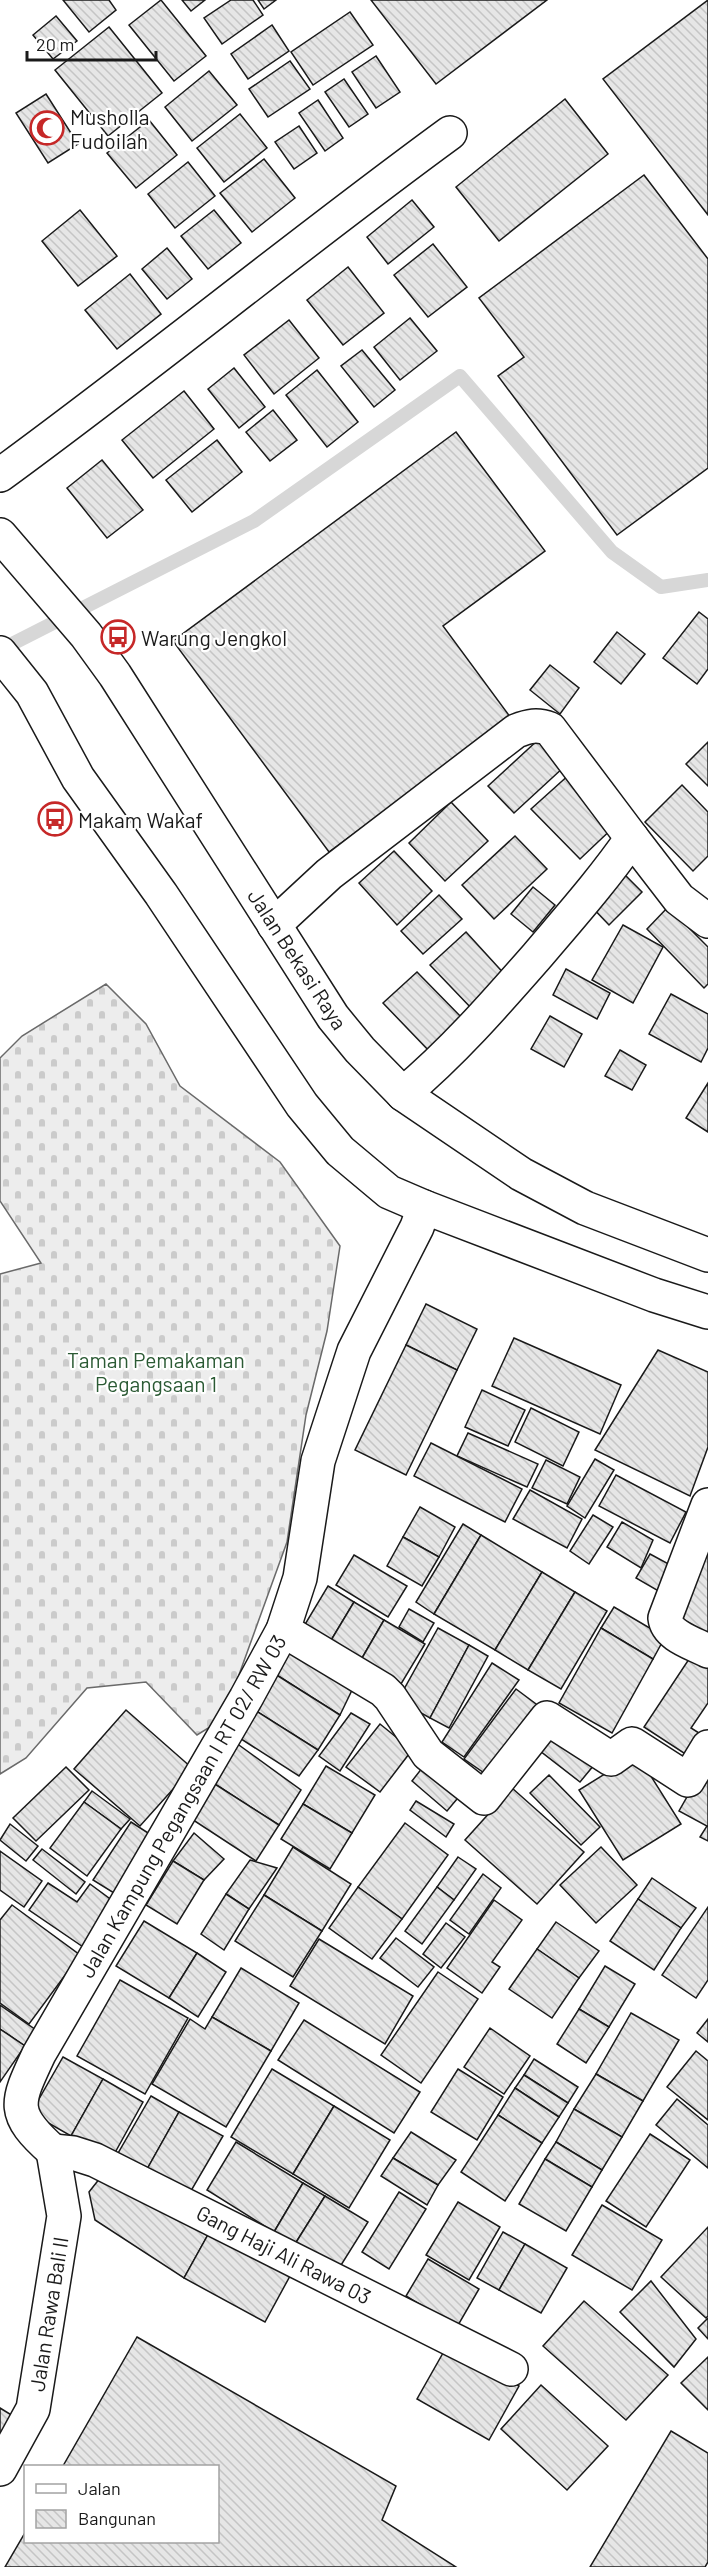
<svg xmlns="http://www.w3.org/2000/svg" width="708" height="2567" viewBox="0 0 708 2567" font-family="Barlow,sans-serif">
  <defs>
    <pattern id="cemetery-stones" width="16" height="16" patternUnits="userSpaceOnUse" patternTransform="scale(1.5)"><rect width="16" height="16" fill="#ededed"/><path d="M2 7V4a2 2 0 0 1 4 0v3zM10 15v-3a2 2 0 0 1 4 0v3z" fill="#cbcbcb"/></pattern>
    <pattern id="building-back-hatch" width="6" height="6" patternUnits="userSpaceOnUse" patternTransform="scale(1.5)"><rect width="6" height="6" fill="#e6e6e6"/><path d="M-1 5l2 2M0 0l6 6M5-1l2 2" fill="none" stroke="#c5c5c5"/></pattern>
  </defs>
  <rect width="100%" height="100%" fill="#fff"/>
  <polygon fill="url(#cemetery-stones)" stroke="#6a6a6a" stroke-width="1.5" points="106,984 146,1024 180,1086 280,1162 340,1246 327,1331 306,1415 287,1542 223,1719 197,1735 146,1682 87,1688 26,1758 0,1774 0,1274 41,1263 0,1201 0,1058 22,1036"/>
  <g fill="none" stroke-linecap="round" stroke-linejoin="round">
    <polyline stroke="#d7d7d7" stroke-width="14" points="0,650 254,521 460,376 612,552 661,587 708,580"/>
  </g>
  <g fill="url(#building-back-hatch)" stroke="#1a1a1a" stroke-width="1.5">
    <polygon points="63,0 109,0 116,10 89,32"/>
    <polygon points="161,0 206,56 174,81 129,25"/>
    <polygon points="182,0 205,0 191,11"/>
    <polygon points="231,0 253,0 263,15 222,44 204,18"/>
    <polygon points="258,0 276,0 264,9"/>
    <polygon points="371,0 547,0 436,84"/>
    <polygon points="708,0 708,215 603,79"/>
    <polygon points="350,12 373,45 313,85 291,52"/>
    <polygon points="56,16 77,41 53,59 33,35"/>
    <polygon points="272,25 289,51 248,79 231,54"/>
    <polygon points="109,27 162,93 108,136 55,70"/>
    <polygon points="376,56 400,92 376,108 352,72"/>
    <polygon points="290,61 310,89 268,117 249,89"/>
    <polygon points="209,71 237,105 192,141 165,107"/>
    <polygon points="344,79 368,114 349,127 325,92"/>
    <polygon points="46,94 78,144 48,163 16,113"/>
    <polygon points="565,99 608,154 499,241 456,187"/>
    <polygon points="318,100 343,138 325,151 299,113"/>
    <polygon points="240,114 267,148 224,182 197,148"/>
    <polygon points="149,120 177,155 136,188 107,153"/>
    <polygon points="299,126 317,153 294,169 275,142"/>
    <polygon points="264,159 295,198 252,232 220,193"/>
    <polygon points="188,162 215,196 175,228 148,194"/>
    <polygon points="644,175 708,259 708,468 617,535 498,376 524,357 479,298"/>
    <polygon points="412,200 434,227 388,264 367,237"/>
    <polygon points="80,210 117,256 78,286 42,241"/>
    <polygon points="214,210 241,243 208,269 181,236"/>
    <polygon points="433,244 467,287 428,317 394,275"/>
    <polygon points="167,248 192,279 167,299 142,269"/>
    <polygon points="348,267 384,313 343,345 307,300"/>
    <polygon points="130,274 161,314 117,349 85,310"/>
    <polygon points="410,318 437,351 400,380 374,347"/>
    <polygon points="289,320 319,358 274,394 244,355"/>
    <polygon points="362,350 395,390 374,407 341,366"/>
    <polygon points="234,368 265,407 239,428 208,389"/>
    <polygon points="317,370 358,422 327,447 286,395"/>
    <polygon points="184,391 214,429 153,478 122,440"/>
    <polygon points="273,410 297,440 270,461 246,432"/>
    <polygon points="456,432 545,551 443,626 511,718 329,852 173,641"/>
    <polygon points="217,440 242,472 192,512 166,480"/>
    <polygon points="102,460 143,510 107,538 67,488"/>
    <polygon points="699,612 708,619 708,669 697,684 663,658"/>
    <polygon points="617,632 645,654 621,684 594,662"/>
    <polygon points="550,665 579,688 560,714 530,690"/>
    <polygon points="539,739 565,766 514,813 488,786"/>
    <polygon points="708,742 708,786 686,764"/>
    <polygon points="571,773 618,823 580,859 531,809"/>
    <polygon points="682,785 708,812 708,856 693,871 645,822"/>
    <polygon points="451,802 488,841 445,881 409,843"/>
    <polygon points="515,836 547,869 494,919 462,885"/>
    <polygon points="394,851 432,891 397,925 359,883"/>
    <polygon points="620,870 642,892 609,925 587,902"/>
    <polygon points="533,887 555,905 533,932 511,914"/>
    <polygon points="439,895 462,919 423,954 401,931"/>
    <polygon points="668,907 708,947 708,984 704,988 647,929"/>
    <polygon points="623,925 663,947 633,1003 592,980"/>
    <polygon points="466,932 508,978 473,1010 430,965"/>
    <polygon points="566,969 610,993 597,1019 553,995"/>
    <polygon points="417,972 464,1020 430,1052 383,1003"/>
    <polygon points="671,994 708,1014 708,1048 701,1062 649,1034"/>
    <polygon points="550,1016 582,1034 564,1067 531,1049"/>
    <polygon points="620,1050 646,1065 632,1090 605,1076"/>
    <polygon points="708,1083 708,1132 686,1118"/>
    <polygon points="426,1304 477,1329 457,1370 406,1345"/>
    <polygon points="514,1338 621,1385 600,1434 492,1386"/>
    <polygon points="406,1345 457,1370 406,1475 355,1450"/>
    <polygon points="658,1350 708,1372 708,1447 690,1496 595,1450"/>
    <polygon points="482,1390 525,1410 508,1446 465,1427"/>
    <polygon points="531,1408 579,1432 563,1466 515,1442"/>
    <polygon points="468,1433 538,1464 527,1487 457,1456"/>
    <polygon points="431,1443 522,1489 505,1522 414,1476"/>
    <polygon points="595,1459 614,1470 585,1518 567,1506"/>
    <polygon points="546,1460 580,1477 567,1504 532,1488"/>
    <polygon points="616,1475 686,1512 670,1543 599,1506"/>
    <polygon points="530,1490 582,1519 567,1548 513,1519"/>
    <polygon points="420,1507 455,1527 439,1557 403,1537"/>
    <polygon points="593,1515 613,1527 589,1564 570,1551"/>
    <polygon points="622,1522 653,1540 641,1568 607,1547"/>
    <polygon points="463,1524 481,1535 434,1614 416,1602"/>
    <polygon points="481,1535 542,1572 495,1650 434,1614"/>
    <polygon points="403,1537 439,1557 422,1586 387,1566"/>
    <polygon points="708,1552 708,1634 672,1613"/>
    <polygon points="650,1554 676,1568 667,1596 636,1578"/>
    <polygon points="354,1555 407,1586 388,1617 336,1585"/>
    <polygon points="542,1572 575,1592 528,1670 495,1650"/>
    <polygon points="328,1586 354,1602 327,1647 301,1631"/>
    <polygon points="575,1592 607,1611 561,1689 528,1670"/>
    <polygon points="354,1602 384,1620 358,1665 327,1647"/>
    <polygon points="614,1607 665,1637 653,1659 601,1628"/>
    <polygon points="409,1609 434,1623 423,1642 399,1627"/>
    <polygon points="384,1620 425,1644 398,1689 358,1665"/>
    <polygon points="438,1628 469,1645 430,1718 398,1700"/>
    <polygon points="601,1628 653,1659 612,1733 559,1703"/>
    <polygon points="469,1645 488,1656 449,1728 430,1718"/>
    <polygon points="292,1647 354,1686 340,1715 275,1674"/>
    <polygon points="695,1650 708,1658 708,1703 691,1728 707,1738 693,1759 644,1727"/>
    <polygon points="492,1663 519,1680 464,1757 442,1742"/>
    <polygon points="275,1674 340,1715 318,1750 253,1709"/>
    <polygon points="516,1689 544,1710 493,1779 464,1759"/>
    <polygon points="253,1709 318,1750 299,1776 238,1737"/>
    <polygon points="126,1710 192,1768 140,1826 74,1769"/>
    <polygon points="351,1713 370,1724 340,1771 319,1756"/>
    <polygon points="380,1724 412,1750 380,1792 346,1767"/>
    <polygon points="549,1729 594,1765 580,1782 535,1747"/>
    <polygon points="232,1740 301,1790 279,1825 207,1779"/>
    <polygon points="637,1754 681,1824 623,1860 579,1790"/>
    <polygon points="708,1760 708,1841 700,1837 707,1826 679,1811"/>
    <polygon points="426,1763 462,1793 447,1811 412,1781"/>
    <polygon points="326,1766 375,1795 352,1833 303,1804"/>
    <polygon points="66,1767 89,1790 36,1841 13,1818"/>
    <polygon points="549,1775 600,1827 581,1845 530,1793"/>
    <polygon points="207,1779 279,1825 256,1861 184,1814"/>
    <polygon points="512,1788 584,1852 537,1904 465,1840"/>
    <polygon points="92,1791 130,1819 121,1829 84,1802"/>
    <polygon points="416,1801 454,1824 446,1837 410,1810"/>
    <polygon points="84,1802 121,1829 87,1876 50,1848"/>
    <polygon points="303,1804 352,1833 330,1869 281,1839"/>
    <polygon points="131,1822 159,1840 122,1898 93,1880"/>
    <polygon points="405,1823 448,1855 402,1919 358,1887"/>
    <polygon points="10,1824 38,1846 26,1861 0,1840"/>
    <polygon points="194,1833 224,1859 204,1880 173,1861"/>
    <polygon points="293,1847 351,1884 322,1931 264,1895"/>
    <polygon points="601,1847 637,1885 596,1923 560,1885"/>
    <polygon points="42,1849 85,1882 76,1894 33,1860"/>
    <polygon points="0,1851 42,1881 24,1907 0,1890"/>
    <polygon points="458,1857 476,1869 454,1900 437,1887"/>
    <polygon points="250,1860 277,1868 249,1909 226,1894"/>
    <polygon points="173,1861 204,1880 177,1924 146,1905"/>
    <polygon points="483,1874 501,1888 469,1934 450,1920"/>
    <polygon points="652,1878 696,1908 681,1928 638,1899"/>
    <polygon points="48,1883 77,1902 90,1884 121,1907 92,1953 29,1910"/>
    <polygon points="358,1887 402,1919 372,1959 329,1928"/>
    <polygon points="437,1887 454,1900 422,1944 405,1931"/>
    <polygon points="226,1894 249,1909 224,1950 201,1934"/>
    <polygon points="264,1895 322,1931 293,1977 235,1941"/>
    <polygon points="638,1899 681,1928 654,1970 610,1941"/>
    <polygon points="494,1900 522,1920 492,1962 500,1967 482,1993 447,1968"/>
    <polygon points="12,1905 80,1955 29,2024 0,2003 0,1920"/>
    <polygon points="708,1907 708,1980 696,1998 662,1975"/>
    <polygon points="144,1921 197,1953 169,1998 116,1966"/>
    <polygon points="556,1922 599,1951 579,1978 537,1949"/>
    <polygon points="446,1923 465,1937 441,1968 423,1954"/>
    <polygon points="396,1938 434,1967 418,1987 380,1958"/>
    <polygon points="319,1939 413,1996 385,2044 290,1986"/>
    <polygon points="537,1949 579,1978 552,2018 509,1989"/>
    <polygon points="197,1953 226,1972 198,2017 169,1998"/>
    <polygon points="605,1966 635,1984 609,2027 579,2009"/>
    <polygon points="241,1968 299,2003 271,2051 212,2017"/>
    <polygon points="438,1972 478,1999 421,2083 381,2055"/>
    <polygon points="120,1980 188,2018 145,2094 77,2056"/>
    <polygon points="0,2005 36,2030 25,2046 0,2029"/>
    <polygon points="579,2009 609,2027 586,2063 557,2044"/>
    <polygon points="631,2013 679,2040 643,2101 596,2074"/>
    <polygon points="212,2017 271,2051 226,2127 152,2084 190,2019 205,2029"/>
    <polygon points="708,2019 708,2042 697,2033"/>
    <polygon points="304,2020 420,2092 394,2133 278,2060"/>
    <polygon points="490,2028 530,2056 504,2094 464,2067"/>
    <polygon points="0,2029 25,2046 0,2082"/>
    <polygon points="696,2051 708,2061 708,2120 667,2087"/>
    <polygon points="63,2057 103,2079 71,2136 31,2113"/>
    <polygon points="534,2059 578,2087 568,2103 524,2075"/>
    <polygon points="272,2069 334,2106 293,2174 231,2137"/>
    <polygon points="458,2069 503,2097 477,2140 431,2112"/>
    <polygon points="596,2074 643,2101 622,2137 574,2109"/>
    <polygon points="524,2075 568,2103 559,2117 515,2088"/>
    <polygon points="103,2079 143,2102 112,2158 71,2136"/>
    <polygon points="515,2088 559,2117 542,2143 498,2115"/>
    <polygon points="151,2096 179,2112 146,2171 117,2155"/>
    <polygon points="677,2099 708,2125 708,2168 656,2125"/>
    <polygon points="334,2106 390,2140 349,2208 293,2174"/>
    <polygon points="574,2109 622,2137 602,2170 556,2142"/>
    <polygon points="179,2112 223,2136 188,2196 146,2171"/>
    <polygon points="498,2115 542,2143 505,2201 461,2172"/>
    <polygon points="411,2132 456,2160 438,2185 393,2158"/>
    <polygon points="650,2134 690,2160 646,2227 606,2201"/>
    <polygon points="236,2142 303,2183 274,2232 207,2190"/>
    <polygon points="556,2142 602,2170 592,2187 545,2159"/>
    <polygon points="393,2158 438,2185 427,2205 381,2176"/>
    <polygon points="545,2159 592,2187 566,2231 519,2204"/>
    <polygon points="104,2173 210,2231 184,2278 95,2220 89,2192"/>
    <polygon points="303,2183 325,2196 295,2244 274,2232"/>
    <polygon points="399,2192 426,2209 389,2269 362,2252"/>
    <polygon points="325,2196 368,2222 338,2270 295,2244"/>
    <polygon points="458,2202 500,2227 469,2280 426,2255"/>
    <polygon points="602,2205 662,2240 632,2290 572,2255"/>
    <polygon points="708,2227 708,2316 706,2318 661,2277"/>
    <polygon points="210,2231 290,2276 265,2322 184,2278"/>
    <polygon points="503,2232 525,2244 499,2290 477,2278"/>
    <polygon points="525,2244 567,2268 541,2313 499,2290"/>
    <polygon points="428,2259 479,2289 457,2327 406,2296"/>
    <polygon points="651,2281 696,2339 674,2367 620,2312"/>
    <polygon points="584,2301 668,2375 626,2420 543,2346"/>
    <polygon points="708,2318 708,2339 698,2328"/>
    <polygon points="137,2337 396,2486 382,2520 456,2567 5,2567 26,2531 26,2542 218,2542 218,2466 63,2466"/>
    <polygon points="447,2346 519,2386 489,2440 417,2399"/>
    <polygon points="708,2357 708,2410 681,2383"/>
    <polygon points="541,2385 608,2446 567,2490 501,2429"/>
    <polygon points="0,2408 18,2419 0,2450"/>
    <polygon points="671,2431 708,2453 708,2562 705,2567 590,2567"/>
  </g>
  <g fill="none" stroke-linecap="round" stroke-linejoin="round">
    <defs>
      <g id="minor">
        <path d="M0,475C152,364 298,244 450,133"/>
        <path d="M274,925L329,874L516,731C529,726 537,724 550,729L632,838"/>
        <path d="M403,1094C452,1053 495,1004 537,956C570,917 603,880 632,838L679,899L708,921"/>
        <path d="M708,1505L665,1618C667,1636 693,1643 708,1651"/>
        <polyline points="283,1630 383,1690 390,1697 428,1754 484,1798 547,1718 611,1759 632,1744 688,1780 708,1747"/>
        <path d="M53,2151C10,2113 16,2103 39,2054L246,1698L283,1630L300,1578L318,1461L354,1351L417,1227L424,1207"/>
        <polyline points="53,2151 73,2153 95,2160 511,2369"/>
        <polyline points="0,2469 33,2409 64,2216 53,2151"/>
      </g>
      <g id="highway">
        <polyline points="0,535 86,635 115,675 333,1017 360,1050 403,1094 521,1174 585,1208 708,1255"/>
        <polyline points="0,653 32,693 78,778 161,894 302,1105 340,1151 389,1192 424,1207 654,1295 708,1312"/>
      </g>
    </defs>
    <use href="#minor" stroke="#1a1a1a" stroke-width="36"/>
    <use href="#highway" stroke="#1a1a1a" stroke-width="36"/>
    <use href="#minor" stroke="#fff" stroke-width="33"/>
    <use href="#highway" stroke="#fff" stroke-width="33"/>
  </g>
  <defs>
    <symbol id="mosque-ring" viewBox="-11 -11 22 22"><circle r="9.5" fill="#fff" stroke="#c62828" stroke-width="1.5"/><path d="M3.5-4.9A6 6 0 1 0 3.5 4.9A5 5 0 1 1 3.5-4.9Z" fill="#c62828"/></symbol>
    <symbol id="bus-ring" viewBox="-11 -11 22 22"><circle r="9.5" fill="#fff" stroke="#c62828" stroke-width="1.5"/><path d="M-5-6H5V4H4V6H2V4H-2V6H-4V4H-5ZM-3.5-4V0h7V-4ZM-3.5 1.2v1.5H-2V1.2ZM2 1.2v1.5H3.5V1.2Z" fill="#c62828"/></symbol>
  </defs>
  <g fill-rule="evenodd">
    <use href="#mosque-ring" x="28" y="109" width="38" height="38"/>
    <use href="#bus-ring" x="99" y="618" width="38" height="38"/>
    <use href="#bus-ring" x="36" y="800" width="38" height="38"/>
  </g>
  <g text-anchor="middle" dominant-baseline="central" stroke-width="4.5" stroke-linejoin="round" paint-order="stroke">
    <g font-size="21" fill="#1a1a1a" stroke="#fff" text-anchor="start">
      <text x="70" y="116">Musholla<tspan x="70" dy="24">Fudoilah</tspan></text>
      <text x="141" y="637">Warung Jengkol</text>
      <text x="78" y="819">Makam Wakaf</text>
    </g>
    <g font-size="21" fill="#1a1a1a" stroke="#fff">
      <text transform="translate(298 959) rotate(57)">Jalan Bekasi Raya</text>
      <text transform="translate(182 1806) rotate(-60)">Jalan Kampung Pegangsaan I RT 02/ RW 03</text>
      <text transform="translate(284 2254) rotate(27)">Gang Haji Ali Rawa 03</text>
      <text transform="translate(48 2314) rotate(-81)">Jalan Rawa Bali II</text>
    </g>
    <g font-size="21" fill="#2b5a34" stroke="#fff">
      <text x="156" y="1359">Taman Pemakaman<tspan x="156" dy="24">Pegangsaan 1</tspan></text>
    </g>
  </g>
  <rect x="24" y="2465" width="195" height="78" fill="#ffffff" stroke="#a3a3a3" stroke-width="1.5"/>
  <rect x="36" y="2484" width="30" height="9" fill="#ffffff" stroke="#a3a3a3" stroke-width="1.5"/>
  <text x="78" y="2495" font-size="18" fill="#1a1a1a">Jalan</text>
  <rect x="36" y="2510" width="30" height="18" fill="url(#building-back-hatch)" stroke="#a3a3a3" stroke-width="1.5"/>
  <text x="78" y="2525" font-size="18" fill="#1a1a1a">Bangunan</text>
  <path d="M27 51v9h129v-9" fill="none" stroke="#1a1a1a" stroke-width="3"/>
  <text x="36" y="51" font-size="18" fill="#1a1a1a" stroke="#ffffff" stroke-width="4.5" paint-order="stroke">20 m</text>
</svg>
